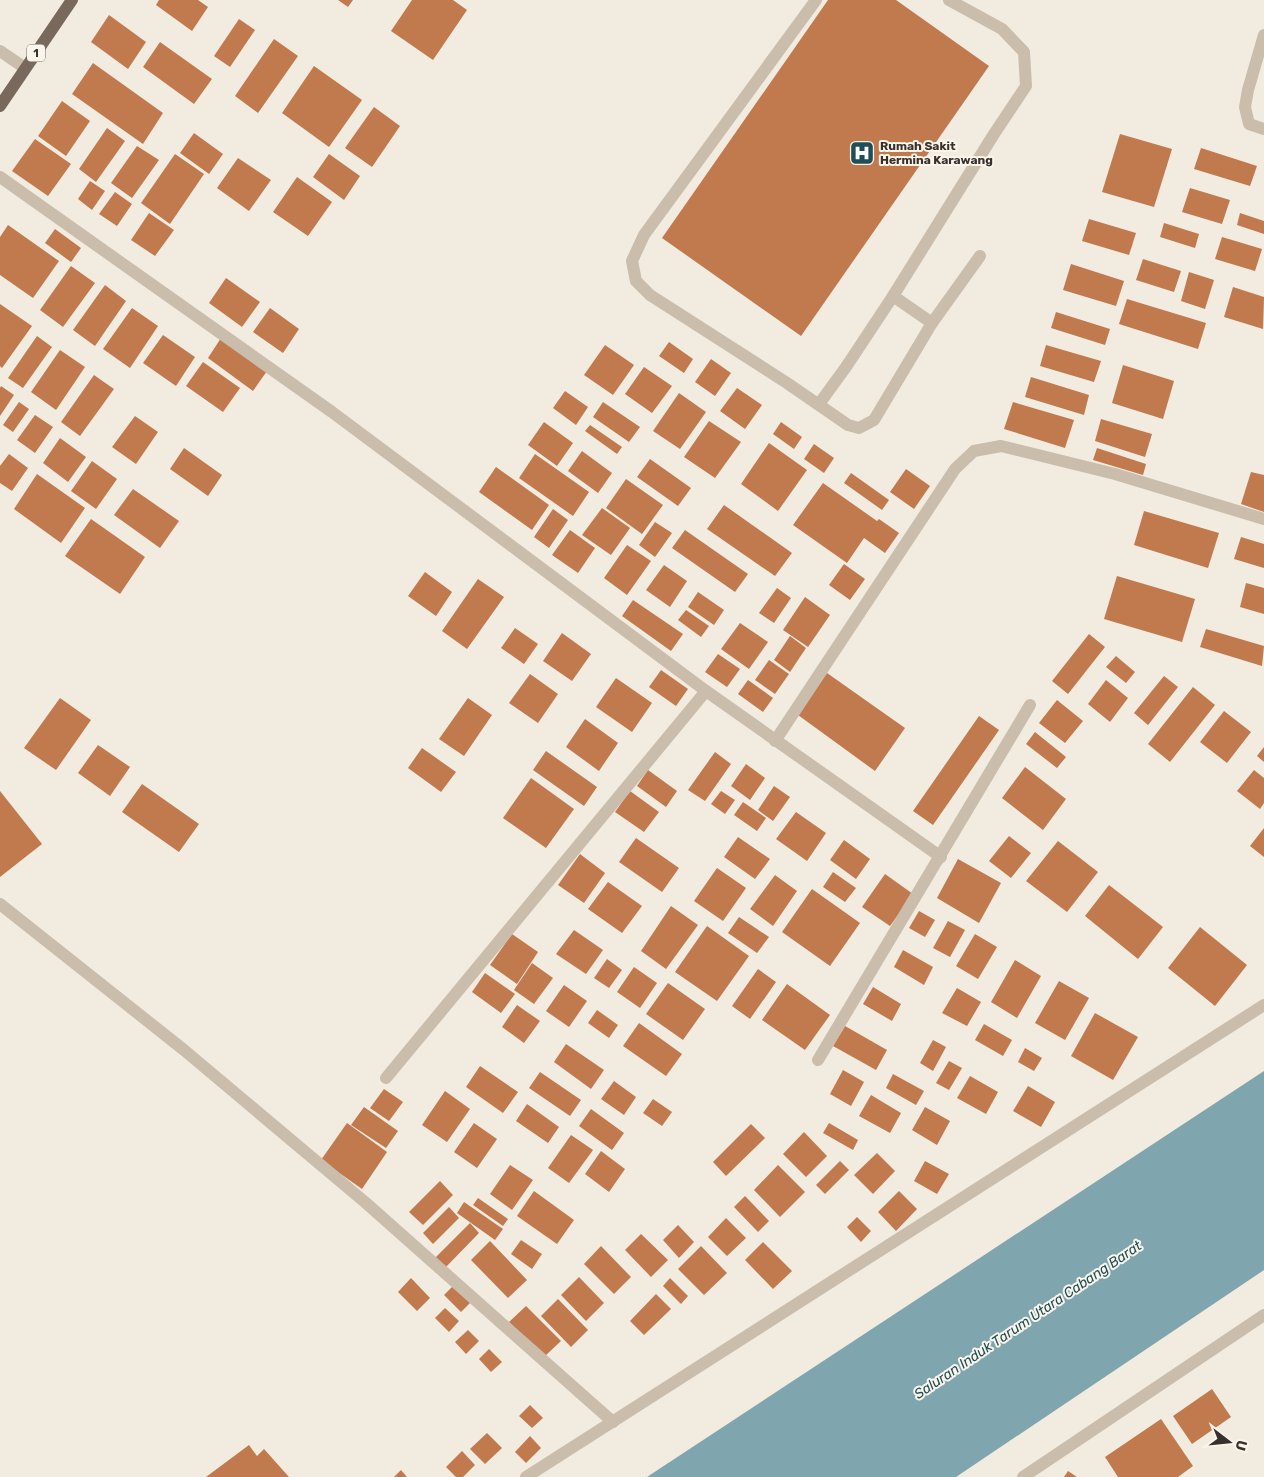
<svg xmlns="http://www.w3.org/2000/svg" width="1264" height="1477" viewBox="0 0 1264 1477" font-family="Rubik,sans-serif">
  <rect width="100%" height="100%" fill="#f2ebdf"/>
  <polygon fill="#7fa5ae" points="1264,1071 1264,1270 956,1477 647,1477"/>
  <g fill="#c1794e">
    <polygon points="159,0 198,0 208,7 192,31 156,5"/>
    <polygon points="338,0 353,0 348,7"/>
    <polygon points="412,0 453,0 467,10 433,60 391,31"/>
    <polygon points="828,0 896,0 989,66 801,336 662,238"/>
    <polygon points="109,15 146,42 128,69 91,42"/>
    <polygon points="239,19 255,30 230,67 214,56"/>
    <polygon points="274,39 298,56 258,113 235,96"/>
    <polygon points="160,42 212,79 194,104 143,67"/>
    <polygon points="93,63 163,113 143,144 72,94"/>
    <polygon points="314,66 362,100 329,147 282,113"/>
    <polygon points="62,101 90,121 66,156 38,136"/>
    <polygon points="374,107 400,126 372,167 345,148"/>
    <polygon points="107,128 125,141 96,182 79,169"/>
    <polygon points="194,133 223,154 209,174 180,153"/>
    <polygon points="1120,134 1172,149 1154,207 1102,192"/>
    <polygon points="35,139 71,164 48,196 12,171"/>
    <polygon points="137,146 159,160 132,198 111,183"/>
    <polygon points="1201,148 1257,166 1250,186 1194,169"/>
    <polygon points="175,154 204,174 170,224 141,203"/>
    <polygon points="329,154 360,176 344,200 313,177"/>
    <polygon points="238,158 271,180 249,211 217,188"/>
    <polygon points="297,177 332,202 308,236 273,212"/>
    <polygon points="90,181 105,191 92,210 78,199"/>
    <polygon points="1190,188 1230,200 1222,224 1182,212"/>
    <polygon points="115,192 132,204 117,226 99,214"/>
    <polygon points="149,213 174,230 155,256 131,240"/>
    <polygon points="1240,213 1264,221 1264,234 1237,225"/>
    <polygon points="1089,219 1136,233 1129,255 1082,241"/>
    <polygon points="1164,223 1199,234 1195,248 1160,237"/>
    <polygon points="8,225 59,261 33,298 0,275 0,237"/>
    <polygon points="55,229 81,248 71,262 45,243"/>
    <polygon points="1222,237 1262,249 1255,271 1215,259"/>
    <polygon points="1143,259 1181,271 1174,292 1136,280"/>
    <polygon points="1071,264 1124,281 1116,306 1063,290"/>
    <polygon points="71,266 95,283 63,327 40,310"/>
    <polygon points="1189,272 1214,280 1205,309 1181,301"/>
    <polygon points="226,278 260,302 242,327 209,303"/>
    <polygon points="105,285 126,301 95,346 73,330"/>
    <polygon points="1233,287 1264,297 1263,329 1224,317"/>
    <polygon points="1127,299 1206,323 1198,349 1119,324"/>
    <polygon points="0,304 32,326 2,368 0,366"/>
    <polygon points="132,308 158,326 130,368 103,349"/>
    <polygon points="270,308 299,329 283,353 253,332"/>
    <polygon points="1056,312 1110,329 1105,345 1051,328"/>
    <polygon points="163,335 195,357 176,386 143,363"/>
    <polygon points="37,336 52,347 23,388 8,378"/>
    <polygon points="221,338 267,371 253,391 208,358"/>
    <polygon points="669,342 693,359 684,373 659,356"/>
    <polygon points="605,345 634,365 613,395 584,375"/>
    <polygon points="1046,345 1101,361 1094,382 1040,366"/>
    <polygon points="60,350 85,367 56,410 31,392"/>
    <polygon points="711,359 731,373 715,396 695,382"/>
    <polygon points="203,362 240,388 223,412 186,386"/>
    <polygon points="1123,365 1174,381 1163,419 1112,403"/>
    <polygon points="644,367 672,386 652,413 625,394"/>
    <polygon points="94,375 114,389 80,436 61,422"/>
    <polygon points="1031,377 1089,395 1084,415 1025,397"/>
    <polygon points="1,386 14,395 0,416 0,388"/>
    <polygon points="737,388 762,405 745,429 720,411"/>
    <polygon points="565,391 588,407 576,425 553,408"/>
    <polygon points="679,393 706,412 680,449 653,431"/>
    <polygon points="19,402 29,409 13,432 3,425"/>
    <polygon points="603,402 640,427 629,442 593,417"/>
    <polygon points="1013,402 1074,420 1065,448 1004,429"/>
    <polygon points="35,415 53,427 35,453 17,440"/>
    <polygon points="135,416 158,432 136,464 112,447"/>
    <polygon points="1101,419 1152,434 1145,457 1095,441"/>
    <polygon points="709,421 741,442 715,478 684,457"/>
    <polygon points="544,422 573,443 557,466 528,445"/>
    <polygon points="781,422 802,437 794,449 773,434"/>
    <polygon points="590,425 622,447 617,454 585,431"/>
    <polygon points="60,438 86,457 68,482 43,463"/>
    <polygon points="769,443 807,470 778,511 741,484"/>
    <polygon points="814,444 834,458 824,473 804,459"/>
    <polygon points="184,448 222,475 208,496 170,469"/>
    <polygon points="1097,448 1146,464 1143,475 1093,460"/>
    <polygon points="582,451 612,473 598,493 568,471"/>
    <polygon points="9,454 28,468 12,491 0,483 0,466"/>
    <polygon points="535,454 589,492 573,516 519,478"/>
    <polygon points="650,459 691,488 678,506 637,477"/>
    <polygon points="92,461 117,479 96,509 71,491"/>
    <polygon points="496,467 549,505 532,530 479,492"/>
    <polygon points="906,469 930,486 914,509 890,492"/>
    <polygon points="1251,472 1264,475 1264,512 1241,504"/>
    <polygon points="851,473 889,500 882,510 844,483"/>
    <polygon points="37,474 85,508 61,543 14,509"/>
    <polygon points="626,479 663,505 642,534 606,508"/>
    <polygon points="823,483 877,521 879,519 899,533 885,553 864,538 847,563 793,525"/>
    <polygon points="133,489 179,521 160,548 114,515"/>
    <polygon points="724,505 792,553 775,576 707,529"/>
    <polygon points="602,508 630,528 611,555 582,535"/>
    <polygon points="553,509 568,520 549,548 534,537"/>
    <polygon points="1144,511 1219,533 1208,568 1134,545"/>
    <polygon points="91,519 145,557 120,594 65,556"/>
    <polygon points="655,522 672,533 655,557 639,545"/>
    <polygon points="570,530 595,548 578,573 552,555"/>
    <polygon points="685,530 748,574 735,592 672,548"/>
    <polygon points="1241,537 1264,544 1264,568 1234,559"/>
    <polygon points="627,545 651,561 627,595 604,578"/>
    <polygon points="844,564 865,579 850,600 829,585"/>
    <polygon points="664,565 687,581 670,607 646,590"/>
    <polygon points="425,572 452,592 436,616 408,596"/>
    <polygon points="1117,576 1195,599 1182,642 1104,619"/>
    <polygon points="478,579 504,597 467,649 442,631"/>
    <polygon points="1246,583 1264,588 1264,614 1240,607"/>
    <polygon points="777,588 791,598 774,623 759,613"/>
    <polygon points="698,592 724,610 714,625 688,607"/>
    <polygon points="805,597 830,615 808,647 783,630"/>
    <polygon points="633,600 683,634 671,651 622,616"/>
    <polygon points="686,610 709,626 701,637 678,620"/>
    <polygon points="740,623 768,642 749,669 721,649"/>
    <polygon points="515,628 538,644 524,664 501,648"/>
    <polygon points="1206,629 1264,646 1262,666 1200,647"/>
    <polygon points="562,633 591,654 572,681 543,661"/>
    <polygon points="1089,634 1105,647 1068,694 1052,681"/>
    <polygon points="790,636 806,648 790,672 774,660"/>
    <polygon points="718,654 740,669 727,687 705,672"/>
    <polygon points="1116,656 1135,672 1126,683 1106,667"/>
    <polygon points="769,660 789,674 775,694 755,680"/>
    <polygon points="661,670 688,689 676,706 649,687"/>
    <polygon points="827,673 905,728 875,771 798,715"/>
    <polygon points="530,674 558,694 538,723 509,703"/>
    <polygon points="1164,676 1178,687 1148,725 1134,713"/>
    <polygon points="616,678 652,703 632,732 596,707"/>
    <polygon points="748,680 773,698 763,712 738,694"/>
    <polygon points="1106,680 1128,698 1110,722 1088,704"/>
    <polygon points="1193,687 1215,705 1170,762 1148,744"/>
    <polygon points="60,698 91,720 56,770 24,748"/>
    <polygon points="468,698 492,715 464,756 439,739"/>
    <polygon points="1057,700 1083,721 1065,743 1039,723"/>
    <polygon points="1224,711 1251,732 1227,763 1200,742"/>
    <polygon points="979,716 999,730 933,825 913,811"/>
    <polygon points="585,719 618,743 599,771 566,747"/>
    <polygon points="1035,732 1066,757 1057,768 1026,744"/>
    <polygon points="98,745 130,767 110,796 78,773"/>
    <polygon points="1264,747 1264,762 1257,756"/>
    <polygon points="422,748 456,772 441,792 408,768"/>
    <polygon points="546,751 597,787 584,806 533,770"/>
    <polygon points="715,752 731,764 705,801 688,790"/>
    <polygon points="746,764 765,778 750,800 731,786"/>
    <polygon points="1025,767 1066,799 1043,830 1002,798"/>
    <polygon points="648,770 677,791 666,807 637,786"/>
    <polygon points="1254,770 1264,778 1264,803 1260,809 1237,791"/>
    <polygon points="531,778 574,809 546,848 503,818"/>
    <polygon points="142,784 199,824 179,852 122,812"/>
    <polygon points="774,786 790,797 773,821 758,810"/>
    <polygon points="0,791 42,844 0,877"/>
    <polygon points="630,791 659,812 644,832 615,812"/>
    <polygon points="721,791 735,800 725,814 711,804"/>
    <polygon points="743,802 766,818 757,831 734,815"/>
    <polygon points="796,812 826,833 807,861 776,839"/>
    <polygon points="1264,828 1264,857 1250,846"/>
    <polygon points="1009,836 1031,853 1011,878 989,861"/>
    <polygon points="738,837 770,859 755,879 724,857"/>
    <polygon points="636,838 679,868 662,892 619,862"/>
    <polygon points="844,840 870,859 856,879 830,860"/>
    <polygon points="1058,841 1098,872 1067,912 1026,881"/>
    <polygon points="580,854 605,873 584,903 558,885"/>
    <polygon points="958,859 1001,883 979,923 937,898"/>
    <polygon points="717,868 746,888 723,921 694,901"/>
    <polygon points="833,872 856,888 845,902 823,887"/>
    <polygon points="885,874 913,894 890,926 862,907"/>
    <polygon points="775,875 797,891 773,926 750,909"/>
    <polygon points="608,882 642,906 622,933 588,909"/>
    <polygon points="1109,885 1163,927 1138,959 1085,916"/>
    <polygon points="812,889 860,923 830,966 782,932"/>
    <polygon points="671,906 698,925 666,969 641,951"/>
    <polygon points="919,911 935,920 925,937 909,928"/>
    <polygon points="739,917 769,937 757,953 728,933"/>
    <polygon points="948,921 965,930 950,957 933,948"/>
    <polygon points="707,926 749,956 717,1001 675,972"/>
    <polygon points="1200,927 1247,965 1215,1006 1168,968"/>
    <polygon points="574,930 603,950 586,974 556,954"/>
    <polygon points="512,934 538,952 517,984 490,965"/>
    <polygon points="975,934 997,947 978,979 956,966"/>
    <polygon points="903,950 933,967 924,985 894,967"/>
    <polygon points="607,959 622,970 609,988 594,978"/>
    <polygon points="1015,960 1041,976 1017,1018 991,1002"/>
    <polygon points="532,963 553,978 534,1004 514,990"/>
    <polygon points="634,967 657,983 640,1008 617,992"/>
    <polygon points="758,969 776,982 750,1019 732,1006"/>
    <polygon points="485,973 515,994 501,1013 472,992"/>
    <polygon points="1059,981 1089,998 1065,1040 1035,1023"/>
    <polygon points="668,983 705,1009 683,1040 646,1014"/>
    <polygon points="787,984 830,1015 805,1050 762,1020"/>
    <polygon points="564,985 587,1001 569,1027 546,1011"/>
    <polygon points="873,987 901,1004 892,1021 863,1004"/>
    <polygon points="957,988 981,1002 967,1026 942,1013"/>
    <polygon points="517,1005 540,1021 524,1043 502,1027"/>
    <polygon points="597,1010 618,1025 609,1038 588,1023"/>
    <polygon points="1095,1013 1138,1037 1113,1080 1071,1056"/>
    <polygon points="639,1023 682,1054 666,1076 623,1046"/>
    <polygon points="984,1024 1012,1040 1003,1056 975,1040"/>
    <polygon points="845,1026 887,1050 876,1070 833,1046"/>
    <polygon points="933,1040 946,1047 933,1071 920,1063"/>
    <polygon points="566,1044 604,1070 591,1089 554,1062"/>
    <polygon points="1025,1048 1042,1058 1034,1071 1018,1062"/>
    <polygon points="949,1061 962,1068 949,1090 936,1083"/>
    <polygon points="480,1066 518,1092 503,1113 466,1087"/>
    <polygon points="843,1070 864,1082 851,1106 830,1094"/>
    <polygon points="540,1072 581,1100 570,1116 529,1088"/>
    <polygon points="893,1074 924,1091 916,1105 886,1088"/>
    <polygon points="970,1076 998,1092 986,1114 957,1098"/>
    <polygon points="614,1081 636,1097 624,1115 601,1099"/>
    <polygon points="1028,1086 1055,1102 1041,1127 1013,1111"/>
    <polygon points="384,1089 403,1102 389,1121 370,1108"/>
    <polygon points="445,1091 470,1109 447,1142 422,1125"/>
    <polygon points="871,1095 901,1113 890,1133 859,1116"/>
    <polygon points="653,1099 672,1112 662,1126 643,1113"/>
    <polygon points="527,1104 559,1127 548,1143 516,1121"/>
    <polygon points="364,1107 398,1131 386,1148 351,1125"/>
    <polygon points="925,1107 950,1121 937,1145 912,1130"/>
    <polygon points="591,1109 624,1133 612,1150 579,1126"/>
    <polygon points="347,1123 387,1152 362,1189 321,1160"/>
    <polygon points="474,1123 497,1139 477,1168 454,1152"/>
    <polygon points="829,1123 858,1140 853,1150 823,1133"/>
    <polygon points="751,1124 765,1138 726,1176 713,1162"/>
    <polygon points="804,1132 827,1156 806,1177 783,1154"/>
    <polygon points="571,1135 593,1150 569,1183 548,1168"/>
    <polygon points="601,1151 625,1169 609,1192 585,1174"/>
    <polygon points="877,1153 895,1171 873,1194 854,1175"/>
    <polygon points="840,1161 849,1170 825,1194 816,1185"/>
    <polygon points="925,1161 949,1174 937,1194 914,1181"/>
    <polygon points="510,1165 533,1180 512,1210 490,1194"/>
    <polygon points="778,1165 805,1192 780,1217 754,1190"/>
    <polygon points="440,1181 453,1195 423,1225 409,1212"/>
    <polygon points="534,1191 574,1220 557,1244 517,1216"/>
    <polygon points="899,1191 917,1209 896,1231 878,1212"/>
    <polygon points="745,1196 769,1221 758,1232 734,1207"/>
    <polygon points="478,1198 508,1219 503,1226 473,1205"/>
    <polygon points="464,1202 503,1229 495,1240 457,1213"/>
    <polygon points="449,1207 459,1218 433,1244 423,1233"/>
    <polygon points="857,1217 871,1231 861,1242 847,1227"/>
    <polygon points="726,1218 746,1238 727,1256 708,1237"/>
    <polygon points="470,1223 479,1233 444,1269 434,1259"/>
    <polygon points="678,1225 694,1242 679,1258 663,1240"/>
    <polygon points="641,1234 668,1260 651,1277 625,1250"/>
    <polygon points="521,1240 542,1254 532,1269 511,1254"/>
    <polygon points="490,1241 527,1280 508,1298 471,1260"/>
    <polygon points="763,1242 792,1271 773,1289 745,1260"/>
    <polygon points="601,1246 631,1277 614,1294 584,1264"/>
    <polygon points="701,1246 727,1273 704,1295 678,1269"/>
    <polygon points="579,1277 604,1303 586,1321 561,1295"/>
    <polygon points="411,1278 430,1298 417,1311 398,1292"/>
    <polygon points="670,1278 688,1296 681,1304 663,1286"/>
    <polygon points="453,1286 470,1303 461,1312 444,1295"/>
    <polygon points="656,1294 671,1309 644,1335 630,1321"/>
    <polygon points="558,1299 588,1330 571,1347 541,1316"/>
    <polygon points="526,1306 561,1341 544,1357 509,1322"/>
    <polygon points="445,1308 459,1321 449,1332 435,1318"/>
    <polygon points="468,1330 479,1341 466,1354 455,1342"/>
    <polygon points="489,1349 502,1362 491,1372 479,1359"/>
    <polygon points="1212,1389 1231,1417 1192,1444 1173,1416"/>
    <polygon points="530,1405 543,1418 532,1428 519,1416"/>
    <polygon points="1161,1419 1193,1466 1178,1477 1118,1477 1105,1457"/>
    <polygon points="487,1433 502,1448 485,1464 470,1449"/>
    <polygon points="530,1436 541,1448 526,1463 515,1452"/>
    <polygon points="249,1445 257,1456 264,1449 289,1477 206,1477"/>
    <polygon points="462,1451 475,1465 463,1477 456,1477 446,1467"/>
    <polygon points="401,1470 407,1477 394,1477"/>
    <polygon points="1068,1471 1077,1477 1064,1477"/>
  </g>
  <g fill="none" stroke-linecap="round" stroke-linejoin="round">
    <g stroke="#cabdab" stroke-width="12">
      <polyline points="816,0 644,235 632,261 636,281 650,295 787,383 848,425 859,428 874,420 932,323 980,256"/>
      <polyline points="1264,35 1248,90 1245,107 1249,124 1264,129"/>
      <polyline points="0,51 25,68"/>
      <polyline points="893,296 932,323"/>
      <polyline points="819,404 846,367 893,296 994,134 1026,86 1024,52 1002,29 949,0"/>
    </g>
    <g stroke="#cabdab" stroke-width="12">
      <polyline points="0,177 332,412 706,691"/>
      <polyline points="775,741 955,469 974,451 1001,446 1115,474 1264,519"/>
      <polyline points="0,904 184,1050 366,1203 613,1422"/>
      <polyline points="818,1060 1030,705"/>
      <polyline points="386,1078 706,691 941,857"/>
    </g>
    <g stroke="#cabdab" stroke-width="12">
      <polyline points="526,1477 1264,1005"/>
      <polyline points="1023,1477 1264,1315"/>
    </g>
    <polyline stroke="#79695c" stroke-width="12" points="0,106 72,0"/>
  </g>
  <defs>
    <symbol id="hospital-square" viewBox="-11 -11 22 22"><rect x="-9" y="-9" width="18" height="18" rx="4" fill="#214d57" stroke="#f9f5eb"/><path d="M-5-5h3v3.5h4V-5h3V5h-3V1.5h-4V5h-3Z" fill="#fff"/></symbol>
  </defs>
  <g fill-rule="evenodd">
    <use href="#hospital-square" x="848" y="139" width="28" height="28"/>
  </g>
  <g text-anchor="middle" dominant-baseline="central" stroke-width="4" stroke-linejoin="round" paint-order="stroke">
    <rect fill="#f9f5eb" stroke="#726b64" stroke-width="1" x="27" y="44.5" width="18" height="17" rx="4"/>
    <g font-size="11" font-weight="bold" fill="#38302a">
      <text x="36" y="53">1</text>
    </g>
    <g font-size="12" font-weight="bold" fill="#38302a" stroke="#f9f5eb" text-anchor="start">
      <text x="880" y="146">Rumah Sakit<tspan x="880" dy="14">Hermina Karawang</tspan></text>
    </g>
    <g font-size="14" font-style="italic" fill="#214d57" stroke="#f9f5eb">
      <text transform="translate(1028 1320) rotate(-34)">Saluran Induk Tarum Utara Cabang Barat</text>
    </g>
  </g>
  <g transform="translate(1229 1442) rotate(106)" stroke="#f9f5eb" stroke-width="4" paint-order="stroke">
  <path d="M0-4L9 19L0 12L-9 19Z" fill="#38302a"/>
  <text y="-8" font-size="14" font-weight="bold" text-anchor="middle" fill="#38302a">U</text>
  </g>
</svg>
